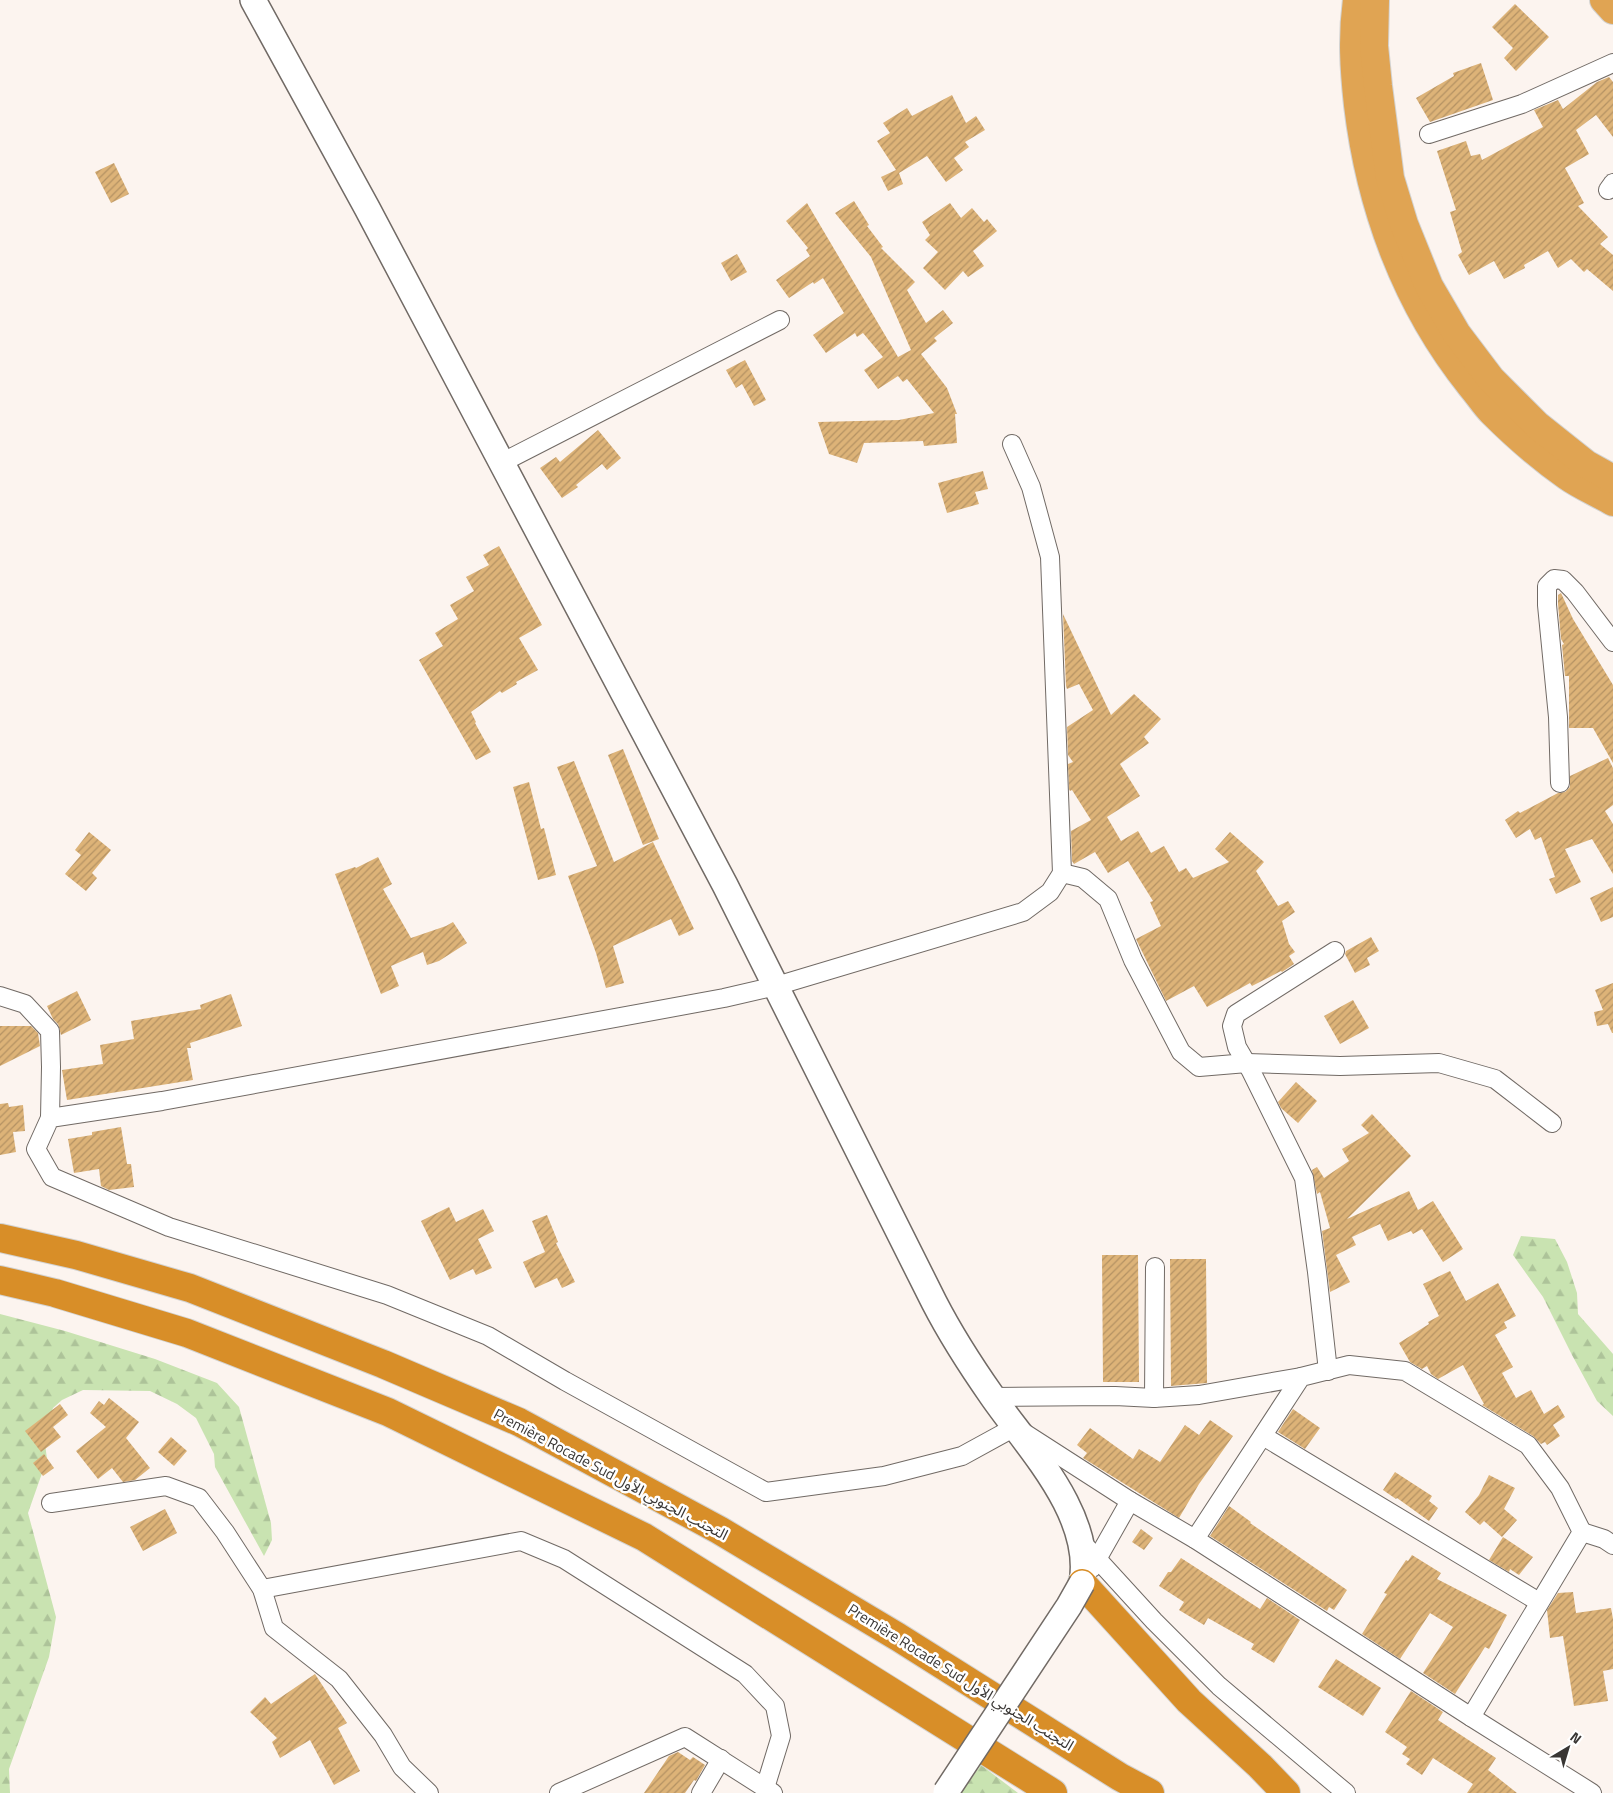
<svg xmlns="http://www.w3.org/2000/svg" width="1613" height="1793" viewBox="0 0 1613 1793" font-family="'Titillium Web','Noto Sans Arabic',sans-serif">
  <defs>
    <pattern id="forest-firs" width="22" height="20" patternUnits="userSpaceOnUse" patternTransform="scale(1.25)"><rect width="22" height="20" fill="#c9e3b1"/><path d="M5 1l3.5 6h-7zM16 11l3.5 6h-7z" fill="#adc399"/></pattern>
    <pattern id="building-hatch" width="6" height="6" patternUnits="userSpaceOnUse" patternTransform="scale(1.25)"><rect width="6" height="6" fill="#ddb378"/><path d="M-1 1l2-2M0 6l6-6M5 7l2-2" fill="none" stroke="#b49263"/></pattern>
  </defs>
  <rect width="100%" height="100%" fill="#fcf4ef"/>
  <g fill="url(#forest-firs)">
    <polygon points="1521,1236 1555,1239 1567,1262 1577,1293 1578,1314 1613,1354 1613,1416 1597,1401 1572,1355 1543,1297 1513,1255"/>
    <polygon points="0,1314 65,1331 155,1359 217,1383 239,1407 271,1523 272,1540 264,1556 215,1467 214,1454 196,1418 177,1404 150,1391 83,1390 62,1400 53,1408 44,1436 47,1459 28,1513 56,1617 49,1657 9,1769 10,1793 0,1793"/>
    <polygon points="981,1765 1018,1793 961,1793"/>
  </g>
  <g fill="url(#building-hatch)">
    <polygon points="1515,4 1549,37 1516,71 1504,58 1513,48 1492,27"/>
    <polygon points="1481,63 1493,100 1430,122 1416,98 1454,76 1453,73"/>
    <polygon points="1609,77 1613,82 1613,137 1596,115 1576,130 1589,154 1565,168 1584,203 1578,206 1608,237 1600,244 1613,255 1613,291 1587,269 1584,272 1571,259 1558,268 1548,251 1524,265 1525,268 1504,279 1494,261 1469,275 1458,255 1462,252 1450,212 1456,210 1437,151 1466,141 1471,156 1480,154 1482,160 1543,127 1534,110 1558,100 1563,109 1597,82"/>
    <polygon points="952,95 966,123 976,116 985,130 965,142 969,147 954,158 963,170 946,182 927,156 899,173 903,184 888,191 881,177 896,170 877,141 890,133 883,123 907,108 912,116"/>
    <polygon points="114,163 129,194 111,203 95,172"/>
    <polygon points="854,201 869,225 867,226 883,247 881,248 915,282 907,290 926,323 943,310 953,323 934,338 937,341 921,354 947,388 957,414 955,414 957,443 924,446 923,441 864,443 857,463 829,454 818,422 899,420 934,413 907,379 903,382 898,376 878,389 864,370 883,357 863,333 857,337 855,333 826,353 813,335 844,313 823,278 814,284 813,282 789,298 776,280 810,256 806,250 808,248 786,221 807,203 898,357 911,350 871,257 835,213"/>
    <polygon points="950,203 961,218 972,208 984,222 987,219 997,231 973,251 984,266 968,277 963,271 945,290 923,268 938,252 925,240 930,235 922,222"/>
    <polygon points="737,254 747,272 731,281 721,263"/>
    <polygon points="745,360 766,400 754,406 742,384 736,388 726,370"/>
    <polygon points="598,430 621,458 607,470 602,464 576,485 578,487 562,498 540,468 556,457 560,462"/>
    <polygon points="983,471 988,489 975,492 979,504 947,513 938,483"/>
    <polygon points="499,546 542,625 519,638 538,670 516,682 517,684 502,693 500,691 471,712 476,722 475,723 491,752 476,760 419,660 443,646 435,633 458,619 450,605 474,591 466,577 489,565 483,555"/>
    <polygon points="1561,593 1573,619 1613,685 1613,763 1593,728 1569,728 1569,676 1565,676 1562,645 1564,644 1561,639 1558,604 1558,595"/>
    <polygon points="1063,614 1111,715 1134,694 1161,719 1144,737 1149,743 1120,764 1140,796 1107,817 1121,841 1138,831 1151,853 1164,846 1179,872 1186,868 1193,878 1229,862 1215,849 1230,832 1264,862 1256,871 1278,906 1288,901 1295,912 1282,921 1289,944 1295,952 1289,956 1294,964 1282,972 1281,971 1252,986 1250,983 1207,1007 1194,986 1166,1001 1136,939 1161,926 1150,902 1153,901 1128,861 1108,873 1095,852 1074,864 1072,861 1071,831 1091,820 1072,790 1070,791 1069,789 1068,764 1073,762 1068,755 1067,727 1093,710 1079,684 1067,689 1066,686"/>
    <polygon points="623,749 659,839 643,845 608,755"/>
    <polygon points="1608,758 1613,768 1613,805 1605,811 1613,824 1613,874 1592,839 1565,849 1581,882 1556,894 1549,879 1555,877 1541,837 1535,840 1530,829 1516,838 1505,820 1518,811 1520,813 1558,793 1565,792 1570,787 1570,776"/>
    <polygon points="574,761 614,862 653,842 694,929 679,936 671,919 613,946 624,983 606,988 596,953 568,876 597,866 557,767"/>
    <polygon points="529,782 541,829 544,828 556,875 538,880 513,787"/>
    <polygon points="89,832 111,850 92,873 97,878 86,891 65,874 81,855 75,850"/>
    <polygon points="378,857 392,884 383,889 411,938 446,926 453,922 467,943 439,961 427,965 423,952 391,966 399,986 381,994 335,874 355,867 356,868"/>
    <polygon points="1613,887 1613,917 1601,922 1590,898"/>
    <polygon points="1371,937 1379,951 1367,958 1370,965 1355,973 1345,954 1346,951"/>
    <polygon points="1613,983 1613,1033 1612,1033 1608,1024 1597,1026 1594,1012 1603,1010 1595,990"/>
    <polygon points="77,991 91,1020 61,1035 58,1024 53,1019 47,1006"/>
    <polygon points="231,994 242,1026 190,1043 191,1048 187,1048 193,1080 67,1100 62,1070 103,1064 100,1045 134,1039 131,1021 201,1009 200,1005"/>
    <polygon points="1353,1000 1369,1028 1340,1044 1324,1016"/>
    <polygon points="0,1026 31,1026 38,1033 40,1046 0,1066"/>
    <polygon points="1296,1082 1317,1101 1298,1123 1281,1108 1278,1102"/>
    <polygon points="8,1103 9,1107 23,1105 25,1131 13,1132 16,1152 0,1155 0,1104"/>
    <polygon points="1372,1114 1411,1156 1347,1219 1409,1191 1418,1210 1433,1201 1463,1249 1443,1262 1422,1229 1413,1234 1411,1231 1388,1241 1380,1224 1352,1237 1356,1245 1336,1255 1350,1282 1330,1292 1322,1231 1330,1228 1320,1192 1317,1194 1312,1170 1317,1167 1324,1178 1349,1161 1342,1149 1369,1133 1361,1125"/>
    <polygon points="121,1127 127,1164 131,1164 134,1187 109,1190 101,1186 99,1169 74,1173 68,1139 92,1135 92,1132"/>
    <polygon points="449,1207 456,1222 483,1209 494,1231 478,1239 492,1268 476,1275 473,1269 450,1280 421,1221"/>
    <polygon points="547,1215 558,1242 556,1243 575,1282 562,1288 557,1278 535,1288 523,1262 545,1252 532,1221"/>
    <polygon points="1102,1255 1138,1255 1139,1382 1103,1382"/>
    <polygon points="1170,1259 1206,1259 1207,1383 1171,1386"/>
    <polygon points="1450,1271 1466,1301 1498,1283 1516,1316 1504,1322 1507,1328 1495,1335 1513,1367 1502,1373 1516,1398 1531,1390 1544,1414 1558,1405 1565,1417 1553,1425 1560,1436 1547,1445 1545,1442 1541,1444 1533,1436 1482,1405 1484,1404 1463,1365 1438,1379 1431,1374 1427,1366 1422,1369 1410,1362 1399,1343 1429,1324 1428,1322 1439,1316 1423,1284"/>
    <polygon points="109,1398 139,1422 126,1438 150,1468 135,1480 123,1482 112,1468 98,1479 76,1451 106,1427 90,1413 99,1401 104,1405"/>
    <polygon points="60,1404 68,1415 53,1427 61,1437 41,1452 25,1431"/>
    <polygon points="1293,1409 1320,1428 1305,1449 1278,1432"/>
    <polygon points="1210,1420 1233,1436 1199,1484 1179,1518 1083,1458 1087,1453 1077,1445 1090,1428 1133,1459 1139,1449 1160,1462 1185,1425 1199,1435"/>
    <polygon points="171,1437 187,1451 174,1466 158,1452"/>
    <polygon points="44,1454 54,1468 43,1476 33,1463"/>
    <polygon points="1395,1472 1432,1496 1429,1501 1438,1508 1429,1521 1397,1498 1396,1499 1383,1490"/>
    <polygon points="1489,1475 1515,1488 1504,1509 1517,1520 1502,1537 1484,1521 1480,1525 1465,1512 1479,1495"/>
    <polygon points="1229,1506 1251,1522 1250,1523 1347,1590 1334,1610 1329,1607 1327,1611 1210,1536"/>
    <polygon points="165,1509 177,1533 143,1551 130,1527"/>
    <polygon points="1141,1529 1153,1538 1144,1550 1132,1542"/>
    <polygon points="1503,1537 1533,1557 1519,1575 1510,1569 1509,1572 1489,1560"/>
    <polygon points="1412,1555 1441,1573 1437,1579 1507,1615 1489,1649 1485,1647 1455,1694 1423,1673 1453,1627 1430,1613 1400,1659 1362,1634 1387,1594 1384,1593 1406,1560 1408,1561"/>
    <polygon points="1181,1558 1260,1609 1267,1598 1300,1620 1274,1663 1251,1649 1254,1644 1208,1618 1204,1625 1179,1610 1184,1602 1159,1586 1168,1572 1171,1572"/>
    <polygon points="1573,1592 1576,1613 1611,1608 1613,1619 1613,1669 1603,1671 1608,1701 1574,1706 1563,1636 1550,1638 1547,1610 1558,1593"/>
    <polygon points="1336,1659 1381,1688 1363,1716 1318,1687"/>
    <polygon points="315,1674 347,1723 338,1728 360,1771 334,1785 310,1740 280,1758 272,1742 277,1738 250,1712 265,1697 271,1704"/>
    <polygon points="1411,1691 1443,1712 1438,1720 1496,1758 1488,1770 1517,1793 1467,1793 1473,1784 1433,1758 1422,1775 1406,1764 1410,1759 1402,1754 1407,1747 1385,1732"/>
    <polygon points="678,1752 690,1760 693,1757 705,1765 696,1781 694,1780 685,1793 644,1793 669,1756"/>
  </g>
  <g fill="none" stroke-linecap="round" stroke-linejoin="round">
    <defs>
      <g id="minor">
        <polyline points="1429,134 1522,104 1613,63"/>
        <polyline points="1608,190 1613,183"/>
        <polyline points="1012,444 1031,487 1050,557 1062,873 1050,892 1023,912 776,986 724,998 162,1101 50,1118 36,1149 52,1177 169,1227 387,1295 488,1336 565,1381 766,1492 884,1476 962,1456 1015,1427 1130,1501 1195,1539 1471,1717 1592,1793"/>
        <polyline points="501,463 780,320"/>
        <polyline points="1560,783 1558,717 1547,605 1547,586 1554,579 1563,580 1575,592 1613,642"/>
        <polyline points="1062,873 1083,878 1108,899 1133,960 1181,1052 1199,1067 1247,1063 1340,1066 1439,1063 1495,1079 1552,1123"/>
        <polyline points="0,996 25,1004 50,1031 51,1067 50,1118"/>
        <polyline points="1328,1371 1317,1272 1304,1178 1251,1071 1237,1047 1232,1026 1236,1014 1335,951"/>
        <polyline points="993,1397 1115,1396 1154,1398 1199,1395 1301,1377"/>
        <polyline points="1154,1398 1155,1267"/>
        <polyline points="1263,1436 1539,1602"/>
        <polyline points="51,1503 166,1486 199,1498 225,1532 262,1589 274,1628 339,1679 383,1735 402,1767 429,1793"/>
        <polyline points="1582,1532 1604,1539 1613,1545"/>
        <polyline points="1079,1539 1154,1621 1219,1686 1346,1793"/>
        <polyline points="1195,1539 1301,1377 1349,1365 1405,1371 1528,1445 1560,1488 1582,1532 1471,1717"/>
        <polyline points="1092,1568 1130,1501"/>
        <polyline points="262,1589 521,1541 564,1559 745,1674 775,1706 781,1736 765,1788"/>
        <polyline points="559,1793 685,1737 773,1793"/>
        <polyline points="701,1793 721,1759"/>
      </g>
      <path id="secondary" d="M253,0L367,208L725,885L934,1302C951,1335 971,1366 992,1396C1028,1448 1094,1515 1082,1583"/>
      <g id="trunk">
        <path d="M1357,0C1352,36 1354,69 1358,105C1370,207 1406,305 1471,386C1478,394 1484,404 1492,412C1515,435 1540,457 1567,476C1581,486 1598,493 1613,502"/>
        <polyline points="1375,0 1374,46 1378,86 1390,178 1404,224 1429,286 1457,334 1491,379 1537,425 1586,464 1613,479"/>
        <polyline points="1604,0 1613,10"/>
      </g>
      <g id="motorway">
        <polyline points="0,1238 76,1255 190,1288 383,1364 519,1422 719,1530 898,1637 1120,1777 1150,1793"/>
        <polyline points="0,1280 55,1293 187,1333 388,1412 644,1537 1053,1793"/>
        <polyline points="1082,1583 1189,1701 1260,1766 1286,1793"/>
      </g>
    </defs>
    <use href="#minor" stroke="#716a65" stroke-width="20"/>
    <use href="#secondary" stroke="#716a65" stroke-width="28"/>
    <use href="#trunk" stroke="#d3d3d2" stroke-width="30"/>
    <use href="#motorway" stroke="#d3d3d2" stroke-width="30"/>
    <use href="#minor" stroke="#fff" stroke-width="18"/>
    <use href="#secondary" stroke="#fff" stroke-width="25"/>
    <use href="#trunk" stroke="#e0a453" stroke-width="28"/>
    <use href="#motorway" stroke="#d88e28" stroke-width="28"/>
    <defs>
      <polyline id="secondary-bridge" points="946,1792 1069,1606 1082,1583"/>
    </defs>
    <use href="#secondary-bridge" stroke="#716a65" stroke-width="28" stroke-linecap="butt"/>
    <use href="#secondary-bridge" stroke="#fff" stroke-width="25"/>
  </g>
  <g text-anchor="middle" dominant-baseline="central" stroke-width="5" stroke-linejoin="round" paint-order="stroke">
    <g font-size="15" fill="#393634" stroke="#fff">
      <text transform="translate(611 1474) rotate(28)">Première Rocade Sud التجنب الجنوبي الأول</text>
      <text transform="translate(961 1677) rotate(32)">Première Rocade Sud التجنب الجنوبي الأول</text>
    </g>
  </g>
  <g transform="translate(1568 1748) rotate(38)" stroke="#ffffff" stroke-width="4" paint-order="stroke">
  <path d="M0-4L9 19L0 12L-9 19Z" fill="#393634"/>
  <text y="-8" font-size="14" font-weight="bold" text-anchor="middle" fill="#393634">N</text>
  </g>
</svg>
